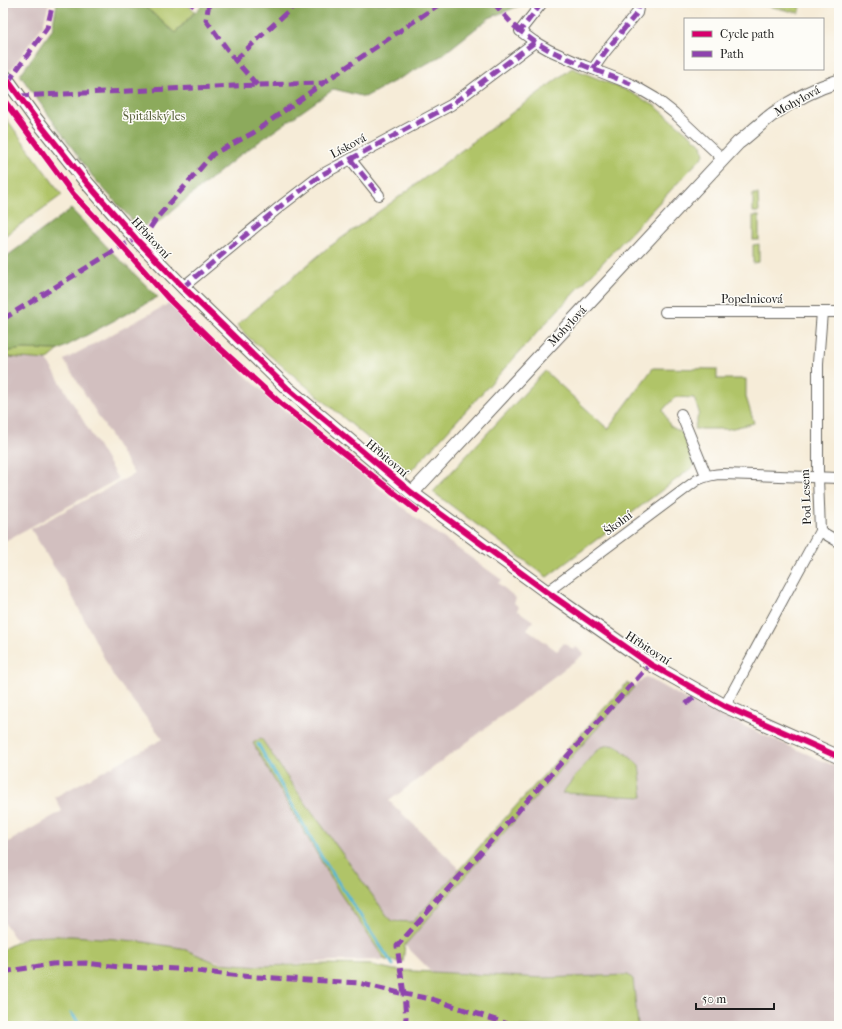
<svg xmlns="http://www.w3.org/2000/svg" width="842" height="1029" viewBox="0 0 842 1029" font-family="'IM FELL French Canon',serif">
  <rect width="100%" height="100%" fill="#fdfcf7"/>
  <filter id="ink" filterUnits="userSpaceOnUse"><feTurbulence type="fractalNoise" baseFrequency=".025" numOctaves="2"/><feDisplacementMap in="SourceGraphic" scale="8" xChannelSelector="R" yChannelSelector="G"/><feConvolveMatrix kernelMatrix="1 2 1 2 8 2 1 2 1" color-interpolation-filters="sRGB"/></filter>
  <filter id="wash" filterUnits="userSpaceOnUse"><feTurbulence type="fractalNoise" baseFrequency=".012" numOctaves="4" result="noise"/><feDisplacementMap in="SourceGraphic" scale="16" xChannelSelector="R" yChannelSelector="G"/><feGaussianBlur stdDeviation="0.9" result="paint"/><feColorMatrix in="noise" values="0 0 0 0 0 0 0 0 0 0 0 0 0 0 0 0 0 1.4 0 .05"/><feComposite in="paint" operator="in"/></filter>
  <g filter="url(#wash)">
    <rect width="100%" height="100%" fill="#f6ecd8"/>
    <g fill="#d2bfbf">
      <polygon points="3,3 49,3 43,25 10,71 3,61"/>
      <polygon points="170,303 210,343 277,404 418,520 502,580 498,583 516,598 514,603 519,607 517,610 533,621 527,629 557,651 564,643 574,650 576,647 584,654 389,801 460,869 413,922 391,921 289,780 261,738 339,892 385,960 332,961 254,967 229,964 124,939 46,935 16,940 3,921 3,845 62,811 55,797 163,739 114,677 65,582 54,567 31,529 134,474 64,360"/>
      <polygon points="8,357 47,360 118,479 3,542 3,358"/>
      <polygon points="646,677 696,705 839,768 839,1026 638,1026 633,979 628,975 544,978 432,972 405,945 634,687"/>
    </g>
    <g fill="#b0c468" stroke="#667042">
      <polygon points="141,3 186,3 195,11 175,33"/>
      <polygon points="754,3 801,3 799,13"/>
      <polygon points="572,68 628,91 655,106 702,145 704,155 557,311 409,473 248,337 237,325 325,250 395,200"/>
      <polygon points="3,114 62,195 3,237"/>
      <polygon points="753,194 758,194 759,212 753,212"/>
      <rect x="753" y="216" width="6" height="24"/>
      <polygon points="759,244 759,262 753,263 753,245"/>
      <polygon points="23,349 59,350 47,360 8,357 3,358 3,352"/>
      <polygon points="653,368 717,369 717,379 746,379 746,397 754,423 729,429 694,429 699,412 694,398 676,397 672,400 663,410 670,426 683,433 694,466 547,577 433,492 545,371 608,429"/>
      <polygon points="627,683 634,687 467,874 405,945 403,962 385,960 339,892 253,743 261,738 289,780 391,921 413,922 487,838"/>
      <polygon points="609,745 617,746 639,765 643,797 562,793 593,754 602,747"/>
      <polygon points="49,936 72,936 115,939 144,942 181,948 217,963 262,966 325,964 372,965 394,970 544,978 628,975 633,979 638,1026 3,1026 3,949 27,937"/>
    </g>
    <g fill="#8caa5c" stroke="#54633c">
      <polygon points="57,3 141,3 175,33 204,3 526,3 489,18 441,56 365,97 334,89 240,155 155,225 151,221 140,229 93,177 20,75 52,30"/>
      <polygon points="71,209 112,252 158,297 59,350 23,349 3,352 3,259"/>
    </g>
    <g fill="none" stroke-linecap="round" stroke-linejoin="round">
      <g stroke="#55b6d3" stroke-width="3">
        <polyline points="258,744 321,856 393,965"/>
        <polyline points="71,1013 82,1026"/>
      </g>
    </g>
  </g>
  <g filter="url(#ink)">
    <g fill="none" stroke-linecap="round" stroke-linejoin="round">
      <defs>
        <g id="minor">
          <polyline points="542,3 520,31 535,42 549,50 585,66 631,84 655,98 674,113 723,159"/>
          <polyline points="593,69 605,52 637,13 639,3"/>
          <polyline points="351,160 379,195"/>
          <polyline points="183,287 282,205 321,175 451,105 535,42"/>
          <polyline points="665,312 839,312"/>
          <polyline points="681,414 706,475"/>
          <polyline points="820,531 839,542"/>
          <path d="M547,592L697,480C706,476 713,474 723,474L839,478"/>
          <polyline points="725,706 820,531 818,478 818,363 822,312"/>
        </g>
        <g id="tertiary">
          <polyline points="3,74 35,118 87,183 136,239 183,287 287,388 412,493 547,592 650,664 725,706 839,757"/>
          <path d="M412,493L738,143C750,134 761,123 773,114C793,100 816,88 839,81"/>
        </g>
      </defs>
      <use href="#minor" stroke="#68655e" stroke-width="12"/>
      <use href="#tertiary" stroke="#68655e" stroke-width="15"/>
      <use href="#minor" stroke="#fff" stroke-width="10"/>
      <use href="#tertiary" stroke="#fff" stroke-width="13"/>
      <g stroke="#8e44ad" stroke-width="5" stroke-dasharray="10 5" stroke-linecap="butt">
        <polyline points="190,3 194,6"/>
        <polyline points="209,3 206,20 235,60 257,85"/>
        <polyline points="494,3 513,25 520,31"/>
        <polyline points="542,3 520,31 535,42 549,50 585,66 631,84"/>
        <polyline points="235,60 297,3"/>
        <polyline points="593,69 605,52 637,13 639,3"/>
        <polyline points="8,82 47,28 53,3"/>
        <polyline points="19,96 257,85 323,83"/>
        <polyline points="351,160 379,195"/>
        <polyline points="150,228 156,219 213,154 253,133 323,83 441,3"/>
        <polyline points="183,287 282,205 321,175 451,105 535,42"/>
        <polyline points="3,319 122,246 136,239"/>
        <polyline points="686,704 700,692"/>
        <polyline points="3,972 52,964 86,963 119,967 179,969 240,976 359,983 404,994 397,946 650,664"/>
        <polyline points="404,1026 406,1018 404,994 432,999 514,1026"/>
      </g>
      <defs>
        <g id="cycleway">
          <polyline points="3,74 35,118 87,183 136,239 183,287 287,388 412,493 547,592 650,664 725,706 839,757"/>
          <polyline points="3,99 73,194 122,246 168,298 212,341 280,403 416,510"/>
        </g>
      </defs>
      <use href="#cycleway" stroke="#fdfcf7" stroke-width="8"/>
      <use href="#cycleway" stroke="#d6006c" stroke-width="6"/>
    </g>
  </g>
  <g text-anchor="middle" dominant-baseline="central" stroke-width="3" stroke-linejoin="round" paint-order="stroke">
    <g font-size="12" fill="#1c1c1c" stroke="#fdfcf7">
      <text transform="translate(797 101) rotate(-29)">Mohylová</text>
      <text transform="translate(348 146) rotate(-28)">Lísková</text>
      <text transform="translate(151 238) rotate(47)">Hřbitovní</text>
      <text x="752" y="299">Popelnicová</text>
      <text transform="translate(567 326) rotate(-47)">Mohylová</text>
      <text transform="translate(387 458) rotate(40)">Hřbitovní</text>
      <text transform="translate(806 497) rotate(-92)">Pod Lesem</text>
      <text transform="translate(618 523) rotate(-37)">Školní</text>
      <text transform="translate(648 648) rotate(33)">Hřbitovní</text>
    </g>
    <g font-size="12" fill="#575f3a" stroke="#fdfcf7">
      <text x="154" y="116">Špitálský les</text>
    </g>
  </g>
  <rect width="842" height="1029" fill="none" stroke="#fdfcf7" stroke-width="16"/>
  <rect x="684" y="18" width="140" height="52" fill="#fdfcf7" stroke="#a3a29f"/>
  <rect x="692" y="31" width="20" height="6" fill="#d6006c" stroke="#a3a29f"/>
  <text x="720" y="38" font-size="12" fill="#1c1c1c">Cycle path</text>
  <rect x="692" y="51" width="20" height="6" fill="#8e44ad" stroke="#a3a29f"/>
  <text x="720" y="58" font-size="12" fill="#1c1c1c">Path</text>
  <path d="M696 1003v6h78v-6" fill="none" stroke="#1c1c1c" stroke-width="2"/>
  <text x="702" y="1003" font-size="12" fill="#1c1c1c" stroke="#fdfcf7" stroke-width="3" paint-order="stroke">50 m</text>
</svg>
